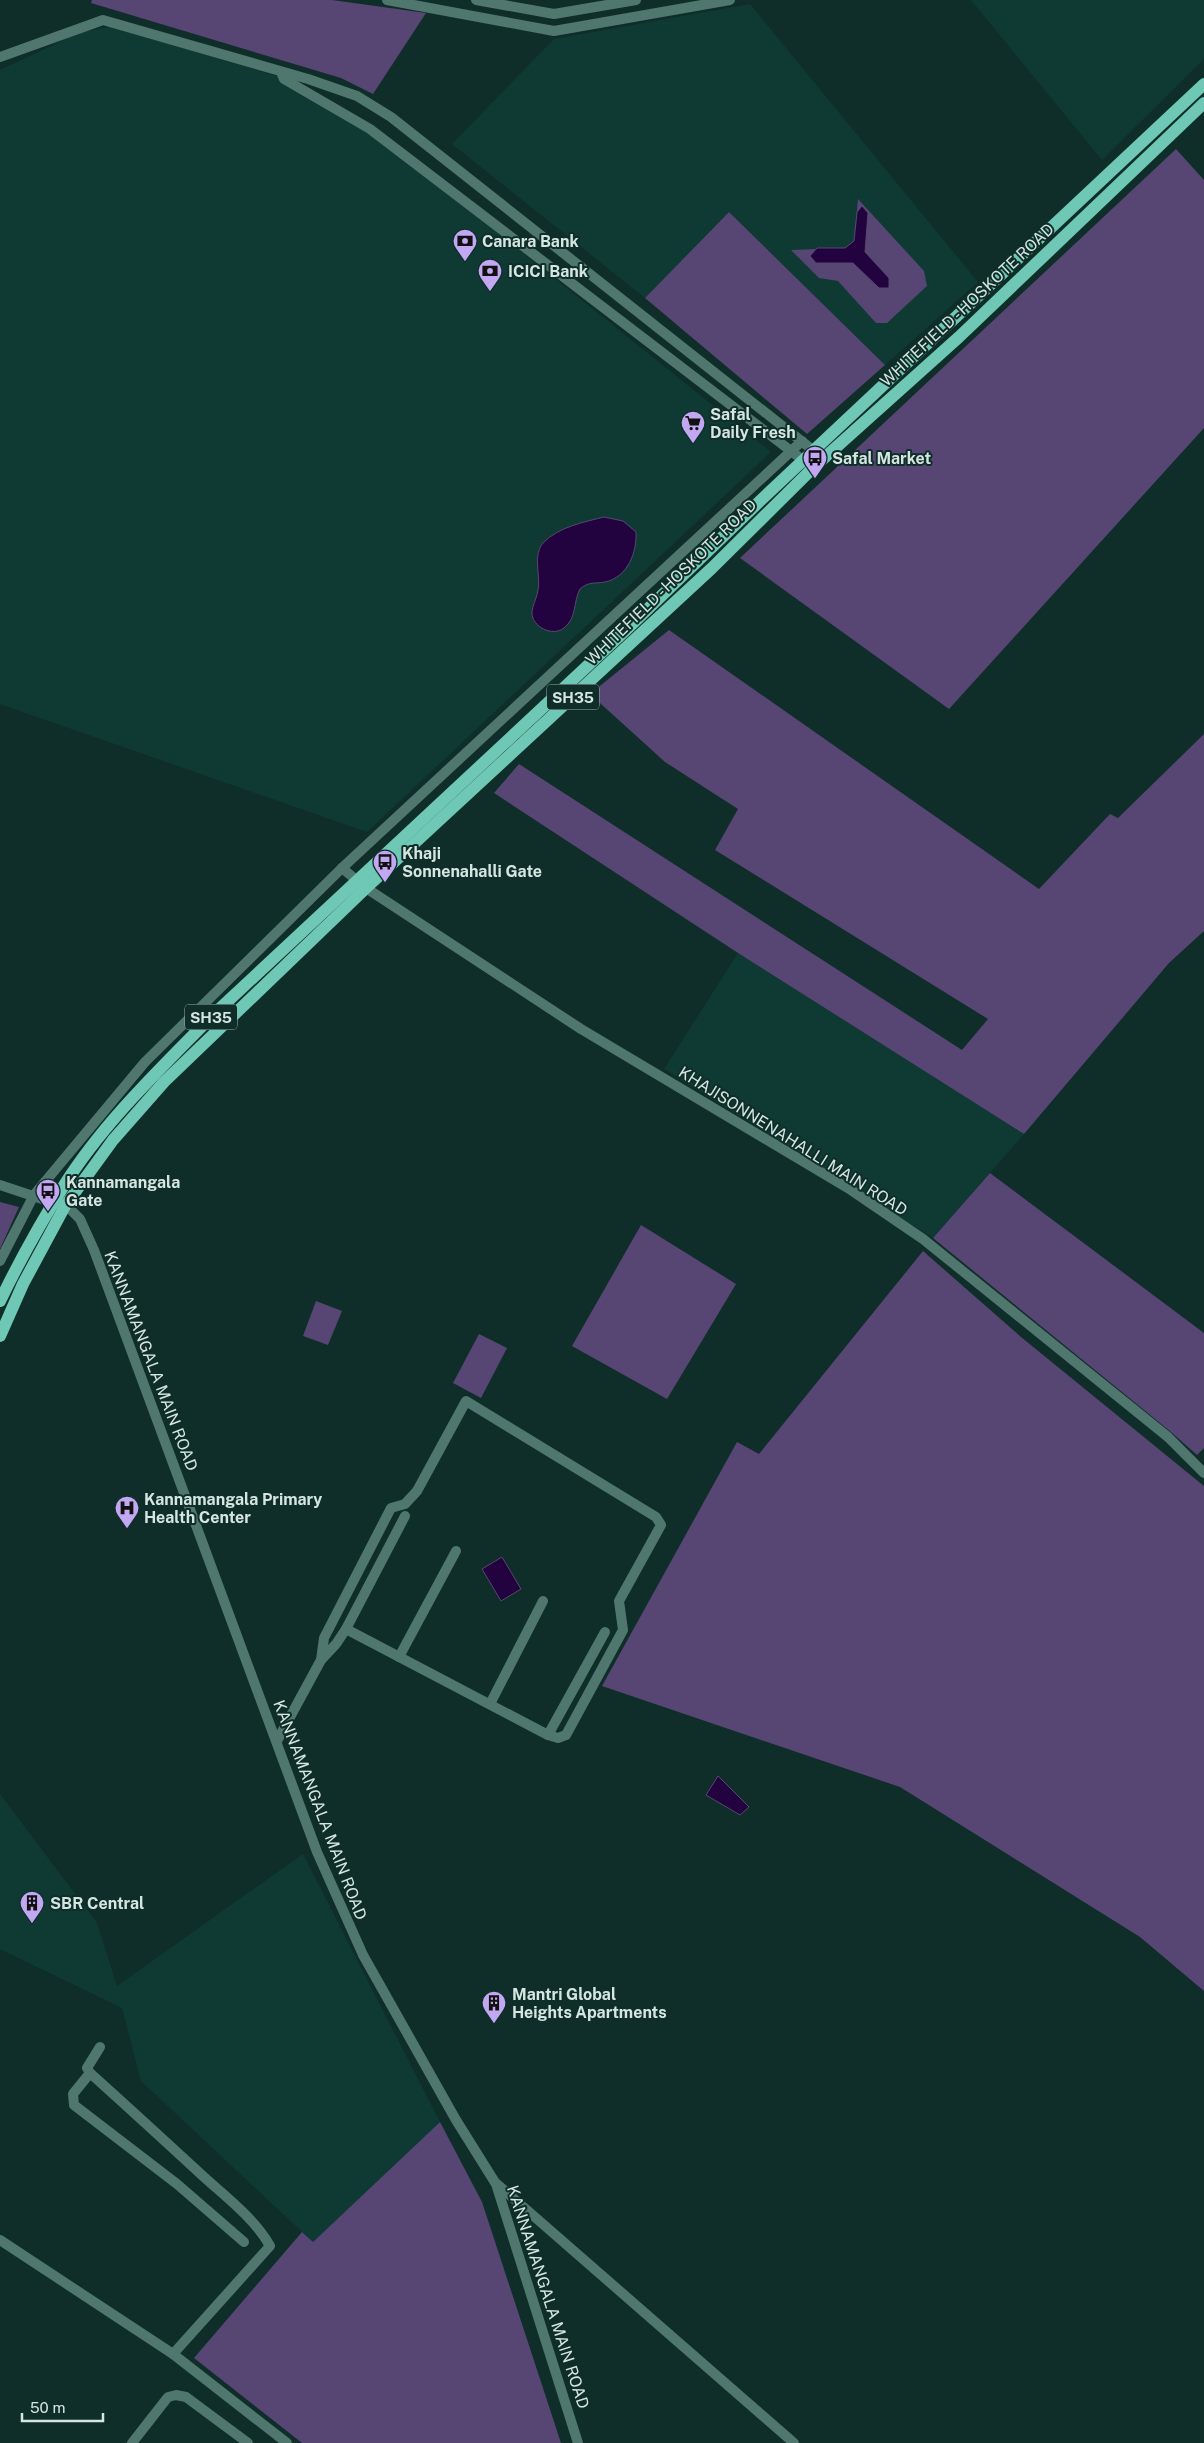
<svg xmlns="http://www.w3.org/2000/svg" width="1204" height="2443" viewBox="0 0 1204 2443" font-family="'Public Sans',sans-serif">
  <rect width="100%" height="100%" fill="#0f2e29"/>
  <g fill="#0f3a33">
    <polygon points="971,0 1204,0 1204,59 1102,160"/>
    <polygon points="750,4 978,282 885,365 729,212 645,298 452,144 554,39"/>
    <polygon points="114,26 276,76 385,142 771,452 367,832 0,704 0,70 81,32"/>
    <polygon points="738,953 1024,1134 933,1238 664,1069"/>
    <polygon points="0,1794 97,1923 117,1986 303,1854 440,2122 313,2242 141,2081 122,2008 0,1949"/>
  </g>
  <g fill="#574574">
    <polygon points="92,0 332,0 426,13 373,94 341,78 91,3"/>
    <polygon points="1176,149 1204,180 1204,428 949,709 740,558"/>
    <polygon points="858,199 924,271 927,286 887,323 876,323 838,281 819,278 791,250 845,248 854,241"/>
    <polygon points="729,212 885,365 807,434 645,298"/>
    <polygon points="669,630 1039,889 1110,814 1118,818 1204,734 1204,931 1169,963 1024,1134 738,953 494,793 519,764 962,1050 988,1019 715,850 738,809 665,762 590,694"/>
    <polygon points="990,1173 1204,1333 1204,1448 1197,1455 1171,1432 933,1238"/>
    <polygon points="0,1202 19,1207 0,1249"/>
    <polygon points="641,1225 736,1284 667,1399 572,1346"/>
    <polygon points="923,1251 1021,1337 1204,1486 1204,1991 1140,1937 900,1787 602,1686 737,1442 759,1454"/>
    <polygon points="316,1301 342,1311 328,1345 303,1336"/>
    <polygon points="479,1334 507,1348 481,1398 453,1383"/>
    <polygon points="440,2122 482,2202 561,2443 302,2443 194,2358 302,2232 313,2242"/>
  </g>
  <g fill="#220340" stroke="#584770">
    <polygon points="862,206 868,213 865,252 889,278 889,288 879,288 853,263 816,263 810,256 817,248 845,248 854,241 857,212"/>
    <path d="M604,517L623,521L636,532C637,552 628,577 605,582C595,584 589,581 580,589C573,602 577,618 564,628C553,637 532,627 532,613C532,606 537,598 538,590C541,575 532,554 544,542C559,527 584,522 604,517Z"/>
    <polygon points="502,1557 521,1589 501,1601 482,1569"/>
    <polygon points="718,1776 749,1807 740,1815 706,1795"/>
  </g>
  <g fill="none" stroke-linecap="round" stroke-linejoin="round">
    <g stroke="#4f776e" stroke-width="10">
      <polyline points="399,1657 456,1551"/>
      <polyline points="321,1660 324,1638 391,1508 405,1504 417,1491 466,1401 656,1517 661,1525 619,1601 623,1630 566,1735 558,1738 548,1735 346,1629"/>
      <polyline points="490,1704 543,1601"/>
      <polyline points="548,1735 605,1632"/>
      <polyline points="277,1741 321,1660 336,1644 346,1629 405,1516"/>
      <path d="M100,2047L87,2068L90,2073C128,2107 166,2142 204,2177C226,2197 255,2219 270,2246L173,2354"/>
      <polyline points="90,2073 73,2094 74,2105 177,2184 244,2242"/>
      <polyline points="0,2240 173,2354 287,2443"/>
      <polyline points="132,2443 168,2397 176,2395 186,2397 248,2443"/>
    </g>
    <g stroke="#4f776e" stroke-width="10">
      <polyline points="387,0 554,31 730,0"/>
      <polyline points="476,0 554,14 636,0"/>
      <polyline points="0,57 103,20 308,79 357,96 391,117 819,455"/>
      <polyline points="281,72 284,79 370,129 808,464"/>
      <polyline points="342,868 366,888 581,1029 851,1190 923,1239 1168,1437 1204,1473"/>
      <polyline points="0,1185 69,1208 80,1219 94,1250 297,1798 317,1852 363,1955 456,2120 496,2184 578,2443"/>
      <polyline points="0,1261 34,1195 145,1062 342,868 802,441"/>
      <polyline points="497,2184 794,2443"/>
    </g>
    <g stroke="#6fc7b5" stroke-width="12">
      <path d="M0,1301C19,1262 40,1224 63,1187C103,1123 160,1069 213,1015L626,630L761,500L1204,84"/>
      <polyline points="0,1336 23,1284 65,1206 113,1140 164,1082 366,888 712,568 813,468 959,337 1204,103"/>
    </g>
  </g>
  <defs>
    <symbol id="bank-pin" viewBox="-11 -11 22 30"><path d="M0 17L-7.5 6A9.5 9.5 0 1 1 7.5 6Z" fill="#c2a7f2" stroke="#0f2e29"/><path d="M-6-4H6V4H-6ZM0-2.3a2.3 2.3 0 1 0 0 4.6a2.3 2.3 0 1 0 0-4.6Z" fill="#111"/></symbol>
    <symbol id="supermarket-pin" viewBox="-11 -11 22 30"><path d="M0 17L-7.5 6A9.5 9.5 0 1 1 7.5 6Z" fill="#c2a7f2" stroke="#0f2e29"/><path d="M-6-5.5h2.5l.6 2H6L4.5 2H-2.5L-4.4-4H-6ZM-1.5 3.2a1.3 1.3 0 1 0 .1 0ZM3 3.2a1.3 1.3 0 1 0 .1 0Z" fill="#111"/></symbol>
    <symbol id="bus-pin" viewBox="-11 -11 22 30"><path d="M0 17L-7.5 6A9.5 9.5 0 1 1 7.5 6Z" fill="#c2a7f2" stroke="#0f2e29"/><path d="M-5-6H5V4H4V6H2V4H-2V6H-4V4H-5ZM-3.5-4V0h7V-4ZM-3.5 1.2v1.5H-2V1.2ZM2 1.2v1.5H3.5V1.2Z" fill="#111"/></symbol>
    <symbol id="hospital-pin" viewBox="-11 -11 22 30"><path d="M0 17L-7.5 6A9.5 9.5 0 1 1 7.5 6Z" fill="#c2a7f2" stroke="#0f2e29"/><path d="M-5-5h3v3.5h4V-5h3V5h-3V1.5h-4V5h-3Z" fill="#111"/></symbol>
    <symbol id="building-pin" viewBox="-11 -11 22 30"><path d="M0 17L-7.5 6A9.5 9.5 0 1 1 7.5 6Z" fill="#c2a7f2" stroke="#0f2e29"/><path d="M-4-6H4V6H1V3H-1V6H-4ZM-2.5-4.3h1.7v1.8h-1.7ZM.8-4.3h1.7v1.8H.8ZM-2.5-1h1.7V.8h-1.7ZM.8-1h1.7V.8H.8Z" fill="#111"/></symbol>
  </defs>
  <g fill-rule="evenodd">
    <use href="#bank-pin" x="451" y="227" width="28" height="38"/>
    <use href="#bank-pin" x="476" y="257" width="28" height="38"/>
    <use href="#supermarket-pin" x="679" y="409" width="28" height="38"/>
    <use href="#bus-pin" x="801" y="444" width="28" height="38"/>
    <use href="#bus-pin" x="371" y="848" width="28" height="38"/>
    <use href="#bus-pin" x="34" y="1177" width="28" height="38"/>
    <use href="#hospital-pin" x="113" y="1494" width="28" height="38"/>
    <use href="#building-pin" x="18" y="1889" width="28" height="38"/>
    <use href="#building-pin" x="480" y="1989" width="28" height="38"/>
  </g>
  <g text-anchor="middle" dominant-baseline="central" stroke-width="4" stroke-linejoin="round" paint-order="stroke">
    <g fill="#0f2e29" stroke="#9aafaa" stroke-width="1">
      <rect x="547" y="684.5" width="52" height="25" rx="4"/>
      <rect x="185" y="1004.5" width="52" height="25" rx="4"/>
    </g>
    <g font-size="15" font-weight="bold" fill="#d5e6e1">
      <text x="573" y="697">SH35</text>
      <text x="211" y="1017">SH35</text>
    </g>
    <g font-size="16" font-weight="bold" fill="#d5e6e1" stroke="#0f2e29" text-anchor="start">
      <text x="482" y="241">Canara Bank</text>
      <text x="508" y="271">ICICI Bank</text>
      <text x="710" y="414">Safal<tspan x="710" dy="18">Daily Fresh</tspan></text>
      <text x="832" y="458">Safal Market</text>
      <text x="402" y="853">Khaji<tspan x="402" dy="18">Sonnenahalli Gate</tspan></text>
      <text x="66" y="1182">Kannamangala<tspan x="66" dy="18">Gate</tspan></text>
      <text x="144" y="1499">Kannamangala Primary<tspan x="144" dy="18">Health Center</tspan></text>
      <text x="50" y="1903">SBR Central</text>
      <text x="512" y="1994">Mantri Global<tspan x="512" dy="18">Heights Apartments</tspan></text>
    </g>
    <g font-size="16" fill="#d5e6e1" stroke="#0f2e29">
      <text transform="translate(967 305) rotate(-43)">WHITEFIELD - HOSKOTE ROAD</text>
      <text transform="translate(671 582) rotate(-44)">WHITEFIELD - HOSKOTE ROAD</text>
      <text transform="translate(793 1141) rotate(32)">KHAJISONNENAHALLI MAIN ROAD</text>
      <text transform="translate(151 1361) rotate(69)">KANNAMANGALA MAIN ROAD</text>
      <text transform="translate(320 1810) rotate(69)">KANNAMANGALA MAIN ROAD</text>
      <text transform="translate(548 2297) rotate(72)">KANNAMANGALA MAIN ROAD</text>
    </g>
  </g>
  <path d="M22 2413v8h81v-8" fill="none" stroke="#d5e6e1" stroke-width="2.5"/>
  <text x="30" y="2413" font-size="15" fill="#d5e6e1" stroke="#0f2e29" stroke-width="4" paint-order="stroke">50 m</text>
</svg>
